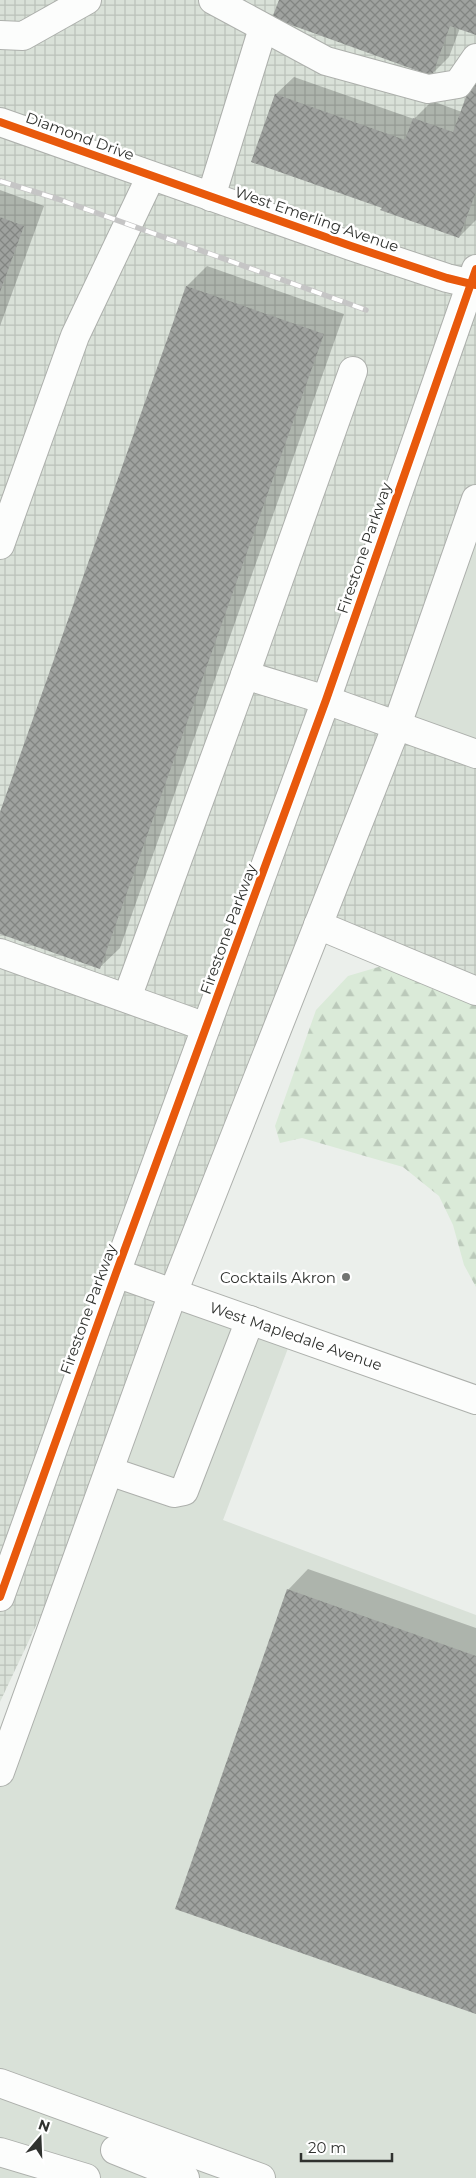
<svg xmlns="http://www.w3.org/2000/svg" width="476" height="2178" viewBox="0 0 476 2178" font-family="Montserrat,sans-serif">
  <defs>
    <pattern id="industrial-grid" width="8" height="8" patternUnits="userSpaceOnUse" patternTransform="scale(1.25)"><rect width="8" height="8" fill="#d9e1d8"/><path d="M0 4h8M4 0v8" fill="none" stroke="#bbc2ba"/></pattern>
    <pattern id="forest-firs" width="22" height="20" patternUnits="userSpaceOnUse" patternTransform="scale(1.25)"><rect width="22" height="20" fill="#daead8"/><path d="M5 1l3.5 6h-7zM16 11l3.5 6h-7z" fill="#bbc9ba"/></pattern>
    <pattern id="building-cross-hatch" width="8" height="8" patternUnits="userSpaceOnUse" patternTransform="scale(1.25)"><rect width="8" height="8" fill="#9fa29f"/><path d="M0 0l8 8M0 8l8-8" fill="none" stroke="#828582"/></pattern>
  </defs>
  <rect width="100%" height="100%" fill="#ebefeb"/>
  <g fill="#d9e1d8">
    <polygon points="476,499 476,754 397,725"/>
    <polygon points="173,1293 293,1335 223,1520 476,1615 476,2178 0,2178 0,1772"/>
  </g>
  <polygon fill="url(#industrial-grid)" points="0,0 476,0 476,499 397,725 476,754 476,991 318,926 109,1471 0,1702"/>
  <polygon fill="url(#forest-firs)" points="385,965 476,1002 476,1287 464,1265 453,1225 439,1196 403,1167 302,1138 280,1143 275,1126 316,1010 348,976"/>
  <g fill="#0003">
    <polygon points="280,0 476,0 476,34 460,28 449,57 432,74"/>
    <polygon points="476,73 476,220 459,237 383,207 252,161 276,94 294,77 414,119 432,101 462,112"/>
    <polygon points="0,190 44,206 0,326"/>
    <polygon points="207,266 344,314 120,948 99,968 0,933 0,816 187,286"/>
    <polygon points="308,1569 476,1628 476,2013 288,1590"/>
  </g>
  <g fill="url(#building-cross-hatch)">
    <polygon points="279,0 476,0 476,35 450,26 432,76 272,18"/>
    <polygon points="476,70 476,192 459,238 380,210 382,208 251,162 275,94 405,140 413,118 453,132"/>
    <polygon points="0,217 24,226 0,292"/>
    <polygon points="186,286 324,334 100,969 0,934 0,812"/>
    <polygon points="287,1589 476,1656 476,2014 175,1909"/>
  </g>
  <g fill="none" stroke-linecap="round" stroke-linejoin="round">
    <defs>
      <g id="minor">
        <polyline points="213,0 326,61 428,89 458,84 476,58"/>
        <polyline points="0,35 23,36 87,0"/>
        <polyline points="0,122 351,246 447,278 476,285"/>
        <polyline points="211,197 263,28"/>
        <polyline points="0,545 75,336 151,176"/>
        <polyline points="245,675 353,371"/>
        <polyline points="318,925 476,991"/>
        <polyline points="0,953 206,1027"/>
        <polyline points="127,998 245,675 326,700 476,754"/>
        <polyline points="116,1273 476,1400"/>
        <polyline points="109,1471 174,1493 184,1491 250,1320"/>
        <polyline points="0,1597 116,1273 326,700 476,269"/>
        <polyline points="0,1772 173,1293 397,725 476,499"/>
        <polyline points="0,2083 261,2178"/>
        <polyline points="115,2150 185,2178"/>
        <polyline points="0,2152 86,2178"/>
      </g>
    </defs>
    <use href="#minor" stroke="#adb0ac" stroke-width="30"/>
    <use href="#minor" stroke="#fcfdfc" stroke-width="28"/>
    <defs>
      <polyline id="rail" points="0,181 58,199 366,310"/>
    </defs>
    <use href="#rail" stroke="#c5c5c5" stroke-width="5.5"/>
    <use href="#rail" stroke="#fff" stroke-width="4" stroke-dasharray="11" stroke-linecap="butt"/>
    <defs>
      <g id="cycleway">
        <polyline points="0,122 351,246 447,278 476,285"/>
        <polyline points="0,1597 116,1273 326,700 476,269"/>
      </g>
    </defs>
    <use href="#cycleway" stroke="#fff" stroke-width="11"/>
    <use href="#cycleway" stroke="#e8590c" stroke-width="8"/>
  </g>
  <circle fill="#717471" stroke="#fff" stroke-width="2" cx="346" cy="1277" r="5"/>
  <g text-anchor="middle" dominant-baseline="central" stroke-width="5" stroke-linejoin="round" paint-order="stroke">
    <g font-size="15" fill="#30322f" stroke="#fff">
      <text transform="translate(80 136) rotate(20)">Diamond Drive</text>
      <text transform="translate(317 219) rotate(19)">West Emerling Avenue</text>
      <text transform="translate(364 548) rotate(-71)">Firestone Parkway</text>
      <text transform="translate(228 929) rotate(-70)">Firestone Parkway</text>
      <text transform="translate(88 1309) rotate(-70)">Firestone Parkway</text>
      <text transform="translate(296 1336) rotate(19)">West Mapledale Avenue</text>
    </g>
    <g font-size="15" fill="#30322f" stroke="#fff" text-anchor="end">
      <text x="336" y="1277">Cocktails Akron</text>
    </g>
  </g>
  <g transform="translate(40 2138) rotate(19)" stroke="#ffffff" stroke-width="4" paint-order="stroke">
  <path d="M0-4L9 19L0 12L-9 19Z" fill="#30322f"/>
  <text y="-8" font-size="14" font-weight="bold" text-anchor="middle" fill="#30322f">N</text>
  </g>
  <path d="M301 2153v8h91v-8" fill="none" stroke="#30322f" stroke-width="2.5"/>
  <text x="308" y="2153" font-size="15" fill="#30322f" stroke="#ffffff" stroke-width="4" paint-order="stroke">20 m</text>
</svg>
